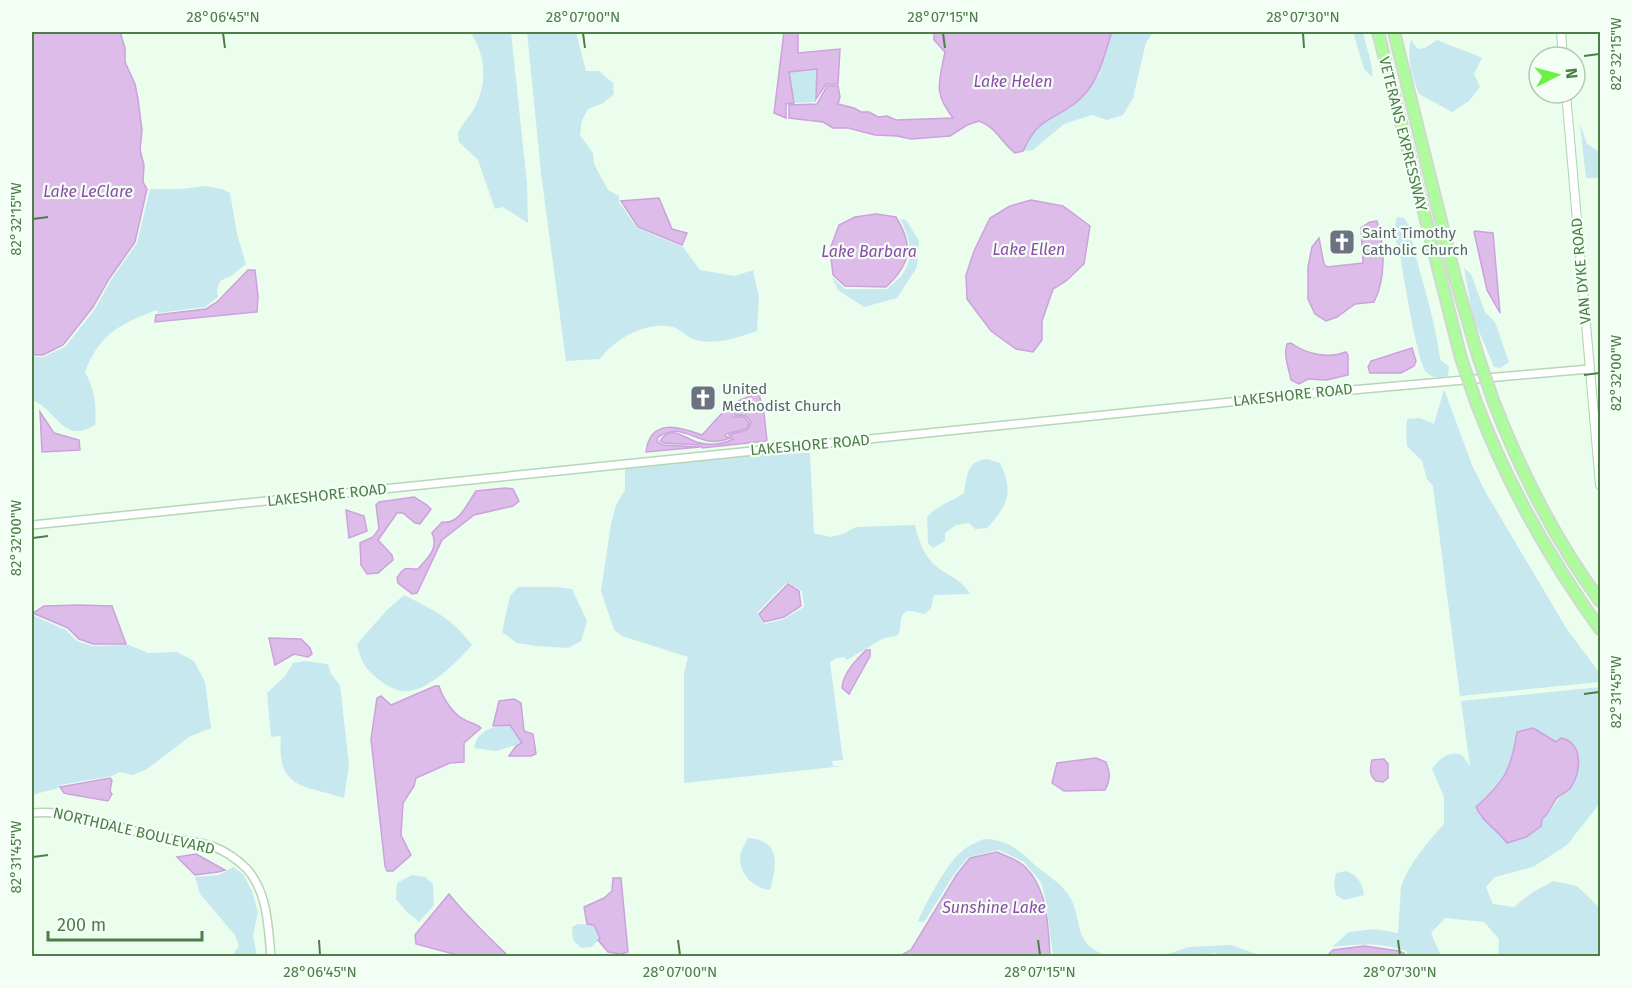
<svg xmlns="http://www.w3.org/2000/svg" width="1632" height="988" viewBox="0 0 1632 988" font-family="'Fira Sans',sans-serif">
  <rect width="100%" height="100%" fill="#ebfeee"/>
  <g fill="#c7e8ee" fill-rule="evenodd">
    <path d="M470,32H511L527,184L528,223L503,207L495,209L478,160L459,142L458,133C462,124 469,117 474,109C488,83 486,55 470,32Z"/>
    <path d="M527,32H576L586,71H599L613,83L614,94L603,103L588,109L582,120L580,135L593,153L594,164L608,190L619,196V202L637,228L683,247L700,270L735,276L753,270L759,297L757,331C737,338 714,346 693,339C686,336 680,329 673,327C647,321 615,338 600,359L566,361L541,173Z"/>
    <polygon points="1115,32 1154,32 1146,42 1133,98 1123,115 1107,120 1092,115 1064,124 1033,150 1023,151 1034,130 1044,121 1074,104 1099,75 1111,34"/>
    <path d="M1353,32H1363C1365,44 1374,66 1372,77L1364,69Z"/>
    <path d="M1411,40L1418,49L1425,48L1437,40C1452,47 1468,51 1482,58L1474,74L1480,87L1469,101L1452,112L1419,94C1413,78 1406,57 1411,40Z"/>
    <polygon points="817,69 816,102 794,103 789,72"/>
    <polygon points="1580,124 1587,144 1600,152 1600,178 1586,178"/>
    <path d="M206,186L222,189L230,193L237,234L246,264L231,276L220,281L217,290L218,297L205,307L158,313L157,310C120,324 100,333 85,372C94,389 97,405 95,425C62,445 58,410 32,400V357H43L65,347L95,309L111,280L137,243L150,189H182Z"/>
    <path d="M1397,217L1404,218L1409,225C1417,270 1435,314 1440,359L1449,367L1448,376C1441,377 1432,379 1426,372C1417,361 1402,267 1399,248L1393,235Z"/>
    <path d="M900,219L906,220L919,241L917,267L897,298L864,307L838,290L832,277L845,289H887C891,285 897,281 901,276C915,259 910,236 900,219Z"/>
    <polygon points="1464,268 1471,274 1485,312 1495,322 1509,362 1500,368 1494,367 1473,317"/>
    <polygon points="1444,389 1472,465 1486,493 1568,631 1600,673 1600,682 1460,696 1433,486 1427,479 1422,461 1407,446 1406,430 1407,419 1420,418 1434,424"/>
    <path d="M776,452L810,453L814,533L830,537L843,534L856,527L915,525C919,541 924,557 937,567C949,576 963,581 970,594L934,595L931,608L925,614C920,614 915,611 910,611C897,611 903,627 898,635L882,639L847,660L844,657L837,658L830,662L843,760L832,761L833,766H844L684,783V674L688,657L622,636L614,630L601,591L611,524L616,505L625,490V467ZM786,583H789L802,591L804,607L784,619L764,624L757,613Z"/>
    <path d="M987,459L1000,463C1014,492 1008,505 987,528L975,529L969,523L956,525L945,533V541L933,548L928,543L927,517C938,505 951,502 964,493C967,476 966,461 987,459Z"/>
    <polygon points="518,587 557,587 572,589 587,621 581,641 568,648 536,646 517,643 502,632 510,596"/>
    <path d="M404,595C433,610 452,618 472,645C458,661 426,694 403,691C393,690 386,685 378,679C365,669 360,659 357,644L386,611Z"/>
    <polygon points="32,615 66,630 77,641 92,646 129,645 148,653 177,652 194,661 205,682 211,728 189,737 147,769 132,775 120,772 112,776 60,785 58,788 32,795"/>
    <path d="M305,661L328,664L331,674L340,685L349,765L344,798C304,785 276,790 281,736L271,737L267,693L285,676L293,663Z"/>
    <path d="M1600,687V803L1567,845L1533,867L1495,877L1486,887L1493,904L1514,907L1533,892L1553,881L1577,886L1600,908V956H1498L1499,939L1484,922L1445,918L1431,933L1441,956H1409L1406,951C1381,942 1357,944 1332,947L1349,932L1374,929L1398,933L1401,887C1409,863 1427,843 1444,824V797L1432,769C1441,758 1447,751 1462,755L1470,766L1461,701ZM1533,728L1556,743L1561,739H1566L1575,747L1569,791C1553,800 1555,809 1542,819L1541,826L1526,837L1504,839L1498,830L1480,816L1476,807C1505,781 1511,770 1517,732Z"/>
    <path d="M510,725L522,743L496,751L474,748C477,729 495,726 510,725Z"/>
    <path d="M748,838C781,840 777,865 770,890C752,888 736,871 741,852C743,847 746,842 748,838Z"/>
    <path d="M984,839C994,839 1006,842 1015,848C1022,853 1029,860 1036,866C1049,877 1064,884 1072,901C1083,928 1074,943 1107,956H1053L1046,902L1041,882L1024,862L999,850L968,857L955,873L924,922L918,921C927,901 948,860 966,848C971,844 978,842 984,839Z"/>
    <polygon points="233,867 243,874 252,891 258,912 253,936 257,956 232,956 239,946 235,935 200,894 195,877 219,875"/>
    <path d="M1346,871C1358,876 1362,882 1364,895L1344,900L1336,895L1334,883L1336,873Z"/>
    <polygon points="412,875 425,877 433,884 434,905 419,922 407,912 396,899 397,883"/>
    <polygon points="578,924 594,925 600,938 592,947 581,948 573,940 572,927"/>
    <polygon points="1231,945 1262,956 1223,956 1215,953 1202,956 1161,956 1189,947"/>
  </g>
  <g fill="#ddbcea" stroke="#cca2dd" stroke-width="1.5">
    <polygon points="32,32 120,32 125,48 125,62 135,84 138,99 142,130 140,150 144,165 143,182 147,189 135,242 109,279 93,307 63,345 43,355 32,355"/>
    <polygon points="784,32 798,32 798,53 840,49 838,84 826,84 816,99 817,69 789,72 794,103 786,104 786,118 774,113"/>
    <path d="M934,32H1115L1111,34C1103,61 1097,87 1074,104C1047,124 1039,117 1023,151L1015,153C1001,142 996,127 979,121L967,125L950,136L911,139L897,136L875,135L848,128H833L823,122L789,118V105L817,104L827,86H838L840,97L838,104L854,108L861,112H869L878,117L887,116L896,120L953,118C933,92 939,83 945,52L934,40Z"/>
    <polygon points="659,198 672,229 687,233 682,245 638,227 621,201"/>
    <polygon points="1031,200 1063,206 1090,226 1084,264 1066,281 1053,289 1042,321 1042,340 1033,352 1016,349 991,331 967,299 966,275 974,251 990,218 1010,206"/>
    <path d="M876,214L896,217C914,246 911,264 886,287L845,286L833,275L830,249L839,225L855,217Z"/>
    <path d="M1377,221C1385,246 1386,278 1374,302L1355,304L1337,317L1326,321L1315,314L1308,299V267L1312,247L1319,238L1324,264L1327,267L1363,263L1361,228L1370,222Z"/>
    <polygon points="1475,231 1493,233 1500,313 1487,290 1474,232"/>
    <polygon points="248,270 255,270 258,296 257,312 155,322 156,315 206,309 217,302"/>
    <path d="M1291,343C1306,354 1328,359 1346,352L1348,355V375L1327,380L1308,379L1299,384L1291,380C1289,368 1283,356 1287,344Z"/>
    <polygon points="1412,348 1416,361 1414,366 1401,373 1370,373 1368,367 1371,361"/>
    <path d="M759,394L761,402L756,404L749,400L732,411L733,417H744L749,423L747,428C743,431 732,432 726,434L725,436L730,438C699,452 687,419 658,437L657,442L663,445L700,447L646,452C650,417 680,427 702,435C722,414 729,400 759,394Z"/>
    <path d="M750,403L756,406L763,404L767,441L702,448L700,445L664,443L660,441C670,425 682,436 694,441C706,446 722,445 733,439L729,435C740,430 748,435 751,422L746,416L735,415L734,413Z"/>
    <polygon points="40,412 54,433 79,440 80,450 42,452"/>
    <path d="M505,488L513,489L519,501L513,506L474,515L442,540L417,593L412,594L398,583L397,578C405,565 405,569 418,569C428,557 439,549 432,533L442,522C459,525 467,504 476,491Z"/>
    <polygon points="414,497 427,505 431,509 420,524 415,523 403,513 397,513 378,540 392,555 393,560 378,573 367,574 361,565 360,543 373,537 379,529 376,505 379,502"/>
    <polygon points="346,510 364,516 367,531 349,538"/>
    <polygon points="788,584 799,591 801,606 784,617 764,622 759,614"/>
    <polygon points="78,605 112,606 126,644 93,644 79,639 68,628 33,613 44,606"/>
    <polygon points="269,638 301,639 310,648 312,654 308,657 294,654 275,665"/>
    <path d="M866,650H870V656L849,694L842,688C843,673 856,660 866,650Z"/>
    <path d="M435,686H439C443,699 454,716 467,721C473,724 476,723 481,728L464,743V762L450,763L416,778L414,786L403,803L401,835L411,855L393,871H387L385,866L371,739L377,698L381,696L391,705Z"/>
    <polygon points="514,699 521,703 524,731 533,734 536,754 531,756 509,756 516,746 522,743 510,725 493,726 499,701"/>
    <path d="M1533,728L1556,742L1561,738C1584,743 1581,773 1571,787C1567,793 1560,794 1556,799C1551,806 1549,814 1542,819L1541,826L1526,837L1507,843C1498,830 1482,822 1476,807C1505,781 1511,770 1517,732Z"/>
    <path d="M1096,758L1106,762C1110,773 1111,779 1105,790L1064,791L1052,783L1057,763Z"/>
    <path d="M1384,759L1388,764V778L1383,782L1376,781C1369,775 1370,769 1372,760Z"/>
    <polygon points="110,778 112,780 110,791 112,794 108,801 68,794 64,793 60,787"/>
    <path d="M997,852C1005,856 1016,859 1023,865C1048,887 1048,925 1050,956H900L911,950L957,874L970,858Z"/>
    <polygon points="196,854 225,870 218,872 195,875 177,857"/>
    <polygon points="613,878 621,878 628,952 621,954 608,952 598,940 600,938 594,925 587,924 584,907 604,898 612,891"/>
    <path d="M449,894C467,917 488,936 508,956H461L416,944L415,935Z"/>
    <polygon points="1364,946 1399,951 1404,953 1406,956 1327,956 1333,950"/>
  </g>
  <g fill="none" stroke-linecap="round" stroke-linejoin="round">
    <defs>
      <g id="tertiary">
        <polyline points="32,525 1318,393 1589,369"/>
        <path d="M32,813C72,809 114,827 153,836C173,840 193,840 212,846C225,851 237,859 247,869C268,893 268,927 271,956"/>
      </g>
      <g id="secondary">
        <polyline points="1561,32 1563,57"/>
        <polyline points="1566,93 1600,485"/>
      </g>
      <g id="motorway">
        <polyline points="1378,32 1461,358"/>
        <polyline points="1394,32 1455,277 1478,356"/>
        <path d="M1493,400C1520,470 1555,540 1600,601"/>
        <path d="M1476,402C1507,484 1549,558 1600,629"/>
      </g>
    </defs>
    <use href="#tertiary" stroke="#b4d7b5" stroke-width="10"/>
    <use href="#secondary" stroke="#acd6ac" stroke-width="10"/>
    <use href="#motorway" stroke="#cddbcc" stroke-width="14"/>
    <use href="#tertiary" stroke="#fff" stroke-width="7"/>
    <use href="#secondary" stroke="#fff" stroke-width="8"/>
    <use href="#motorway" stroke="#affc9e" stroke-width="10"/>
    <defs>
      <g id="motorway-bridge">
        <polyline points="1478,356 1493,400"/>
        <polyline points="1461,358 1476,402"/>
      </g>
    </defs>
    <use href="#motorway-bridge" stroke="#cddbcc" stroke-width="14" stroke-linecap="butt"/>
    <use href="#motorway-bridge" stroke="#affc9e" stroke-width="10"/>
  </g>
  <path fill="none" stroke="#4e7d4a" stroke-width="2" d="M223,33L225,48M583,33L585,48M943,33L945,48M1303,33L1304,48M1584,56L1599,54M33,219L48,217M1584,375L1599,373M33,538L48,536M1584,694L1599,692M33,857L48,855M319,940L320,955M678,940L680,955M1038,940L1040,955M1398,940L1400,955"/>
  <defs>
    <symbol id="church-square" viewBox="-11 -11 22 22"><rect x="-9" y="-9" width="18" height="18" rx="4" fill="#6b7280" stroke="#f3fff5"/><path d="M-1.2-6h2.4v3.5h3.3v2.4h-3.3V6h-2.4V-.1h-3.3v-2.4h3.3Z" fill="#fff"/></symbol>
  </defs>
  <g fill-rule="evenodd">
    <use href="#church-square" x="1327" y="227" width="30" height="30"/>
    <use href="#church-square" x="688" y="383" width="30" height="30"/>
  </g>
  <g text-anchor="middle" dominant-baseline="central" stroke-width="4.5" stroke-linejoin="round" paint-order="stroke">
    <g font-size="15" fill="#4e7d4a" stroke="#f3fff5">
      <text transform="translate(1403 134) rotate(76)">VETERANS EXPRESSWAY</text>
      <text transform="translate(1581 271) rotate(-95)">VAN DYKE ROAD</text>
      <text transform="translate(1293 395) rotate(-6)">LAKESHORE ROAD</text>
      <text transform="translate(810 445) rotate(-5)">LAKESHORE ROAD</text>
      <text transform="translate(327 495) rotate(-6)">LAKESHORE ROAD</text>
      <text transform="translate(134 831) rotate(13)">NORTHDALE BOULEVARD</text>
    </g>
    <g font-size="15" fill="#5b616d" stroke="#f3fff5" text-anchor="start">
      <text x="1362" y="233">Saint Timothy<tspan x="1362" dy="17">Catholic Church</tspan></text>
      <text x="722" y="389">United<tspan x="722" dy="17">Methodist Church</tspan></text>
    </g>
    <g font-size="16" font-style="italic" fill="#8e4aa8" stroke="#f3fff5">
      <text x="1013" y="81">Lake Helen</text>
      <text x="88" y="191">Lake LeClare</text>
      <text x="1029" y="249">Lake Ellen</text>
      <text x="869" y="251">Lake Barbara</text>
      <text x="994" y="907">Sunshine Lake</text>
    </g>
  </g>
  <rect width="1632" height="988" fill="none" stroke="#f3fff5" stroke-width="66"/>
  <g transform="translate(1557 75) rotate(84)"><circle r="28" fill="#f3fff5" stroke="#b1cbb1" stroke-width="1.5"/>
  <path d="M0-4.5L10 22L0 15L-10 22Z" fill="#6cf048"/>
  <text y="-9" font-size="16" font-weight="bold" text-anchor="middle" fill="#4e7d4a">N</text>
  </g>
  <path d="M48 931v9h154v-9" fill="none" stroke="#4e7d4a" stroke-width="3"/>
  <text x="57" y="931" font-size="18" fill="#4e7d4a" stroke="#f3fff5" stroke-width="4.5" paint-order="stroke">200 m</text>
  <rect x="33" y="33" width="1566" height="922" fill="none" stroke="#4e7d4a" stroke-width="2"/>
  <g font-size="15" text-anchor="middle" fill="#4e7d4a">
    <text x="223" y="22">28°06'45"N</text>
    <text x="583" y="22">28°07'00"N</text>
    <text x="943" y="22">28°07'15"N</text>
    <text x="1303" y="22">28°07'30"N</text>
    <text transform="translate(1616 54) rotate(-90)" y="5">82°32'15"W</text>
    <text transform="translate(16 219) rotate(-90)" y="5">82°32'15"W</text>
    <text transform="translate(1616 373) rotate(-90)" y="5">82°32'00"W</text>
    <text transform="translate(16 538) rotate(-90)" y="5">82°32'00"W</text>
    <text transform="translate(1616 692) rotate(-90)" y="5">82°31'45"W</text>
    <text transform="translate(16 857) rotate(-90)" y="5">82°31'45"W</text>
    <text x="320" y="977">28°06'45"N</text>
    <text x="680" y="977">28°07'00"N</text>
    <text x="1040" y="977">28°07'15"N</text>
    <text x="1400" y="977">28°07'30"N</text>
  </g>
</svg>
